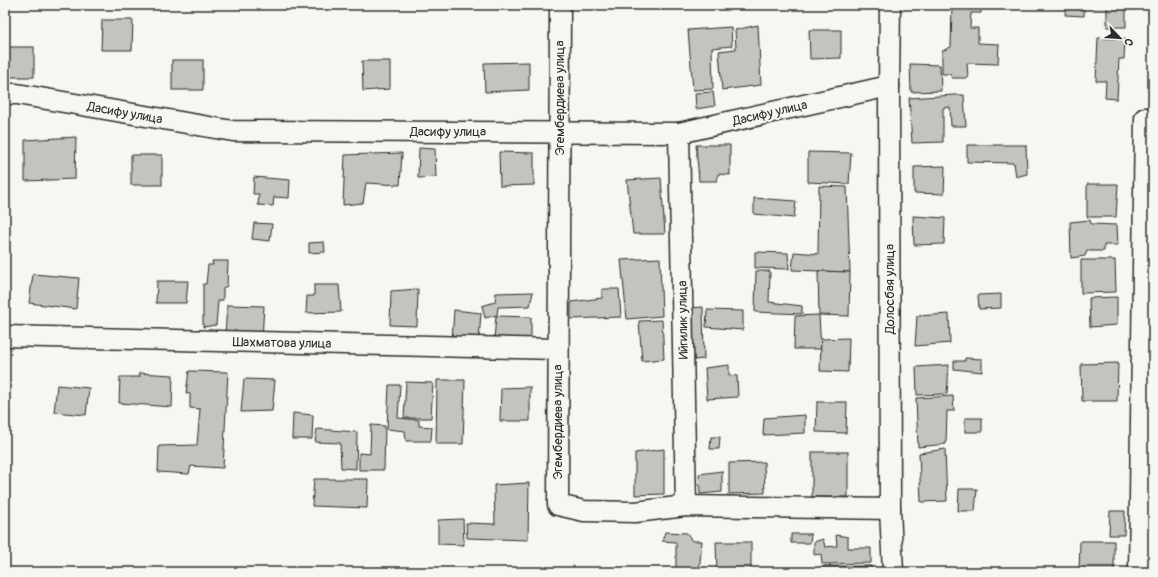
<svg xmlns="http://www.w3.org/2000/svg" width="1158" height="577" viewBox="0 0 1158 577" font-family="Pangolin,sans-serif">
  <rect width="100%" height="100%" fill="#f6f6f2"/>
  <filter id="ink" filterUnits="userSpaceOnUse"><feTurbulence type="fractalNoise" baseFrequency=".025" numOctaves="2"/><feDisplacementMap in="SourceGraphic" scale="8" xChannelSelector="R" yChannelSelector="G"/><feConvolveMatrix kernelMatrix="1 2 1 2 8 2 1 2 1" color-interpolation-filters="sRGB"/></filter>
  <g filter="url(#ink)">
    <g fill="#c3c3c0" stroke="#2b2b2b">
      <polygon points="952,5 981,5 981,13 971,13 970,28 978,28 978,43 999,44 998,64 967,63 968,78 952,78 950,74 942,74 942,51 951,47"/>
      <polygon points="1066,5 1084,5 1084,16 1065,15"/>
      <polygon points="1087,5 1126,5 1126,27 1107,27 1107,7 1087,8"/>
      <polygon points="1153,15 1153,29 1149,29 1150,17"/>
      <polygon points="102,20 133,20 132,50 101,50"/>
      <polygon points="758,25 761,85 722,90 719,51 736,49 735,30"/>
      <polygon points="731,27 732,46 712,48 713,89 693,90 688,30"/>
      <polygon points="809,30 841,30 841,58 810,59"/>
      <polygon points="1098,38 1125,39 1124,59 1119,59 1117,99 1105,98 1106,81 1096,81"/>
      <rect x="5" y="47" width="29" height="30"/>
      <rect x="172" y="60" width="31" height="30"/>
      <polygon points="362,61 390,61 390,89 363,91"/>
      <polygon points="529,62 529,90 485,92 484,63"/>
      <polygon points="910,64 940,65 941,91 911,92"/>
      <polygon points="713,92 715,106 696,109 695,93"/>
      <polygon points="954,95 964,95 966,126 951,126 950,107 943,108 943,142 912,143 909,98"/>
      <polygon points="76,137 75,179 25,181 25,140"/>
      <polygon points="696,145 730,145 730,175 718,174 717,181 699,181"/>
      <polygon points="967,145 1026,145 1027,174 1016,177 1014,163 967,162"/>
      <polygon points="419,148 435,149 436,177 418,178"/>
      <polygon points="499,152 534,153 534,185 500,186"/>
      <polygon points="808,152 851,153 849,184 808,182"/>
      <polygon points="402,153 400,185 366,183 363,203 343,205 345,155"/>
      <rect x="131" y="155" width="31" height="30"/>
      <polygon points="945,166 944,194 914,193 914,167"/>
      <polygon points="254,177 290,180 289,198 274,197 273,206 258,205 259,194 253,194"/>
      <polygon points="661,178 665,234 633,234 627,180"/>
      <polygon points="1087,184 1118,184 1116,217 1087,217"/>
      <polygon points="819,186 847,187 850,272 792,270 794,252 818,254"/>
      <polygon points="754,198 796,201 794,218 754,214"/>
      <polygon points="913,216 945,218 944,244 914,245"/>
      <polygon points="1090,220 1091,224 1117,225 1118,245 1104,245 1104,251 1087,251 1085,256 1071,258 1070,222"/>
      <polygon points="254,223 272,224 270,241 252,239"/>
      <polygon points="324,242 325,252 309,253 309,243"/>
      <polygon points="755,252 788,253 789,269 755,268"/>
      <polygon points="660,258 662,316 627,319 621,260"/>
      <polygon points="1081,260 1115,260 1116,292 1081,293"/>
      <polygon points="212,261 228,261 227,286 223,288 223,300 218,301 216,325 203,327 203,284 206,284 208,265 213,265"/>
      <polygon points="756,271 770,271 769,302 802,306 802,314 755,312"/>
      <polygon points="818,271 850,272 849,316 819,315"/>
      <polygon points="33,274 79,278 76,309 29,303"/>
      <polygon points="157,281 188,281 186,303 156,303"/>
      <polygon points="314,285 339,285 341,312 306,313 307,296 314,296"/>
      <polygon points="418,289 417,326 390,325 391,291"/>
      <polygon points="602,289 619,289 621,317 571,319 571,302 602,298"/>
      <polygon points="533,292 530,306 498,307 497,315 485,318 482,306 495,302 496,293"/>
      <polygon points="1001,294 1001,308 979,309 978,295"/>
      <polygon points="1117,297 1117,325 1090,327 1089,298"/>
      <polygon points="227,305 264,306 262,338 225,335"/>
      <polygon points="703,307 704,359 694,360 690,308"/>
      <polygon points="454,310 481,313 479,340 452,340"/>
      <polygon points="707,310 743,311 743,330 706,327"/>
      <polygon points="949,314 950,343 915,346 917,316"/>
      <polygon points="819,315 821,349 794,349 795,316"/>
      <polygon points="496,316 531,317 531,341 494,340"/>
      <polygon points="662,320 664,359 642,361 639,321"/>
      <polygon points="849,338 848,372 820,371 821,339"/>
      <polygon points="965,358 982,359 982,372 954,369 954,361 965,361"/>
      <polygon points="1118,363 1117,401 1082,401 1081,364"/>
      <polygon points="729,365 729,375 737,376 738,397 707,399 705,368"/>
      <polygon points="949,365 947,394 917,395 916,367"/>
      <polygon points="189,371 228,372 223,468 191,466 189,474 158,472 159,446 197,445 200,409 190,408 190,394 186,393"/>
      <polygon points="139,373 173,375 172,407 119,403 120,377 140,377"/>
      <polygon points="244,379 275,380 272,411 241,412"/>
      <polygon points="437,380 465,380 463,444 436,444"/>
      <polygon points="406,382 433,383 431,418 404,418"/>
      <polygon points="57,385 89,388 86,415 54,412"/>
      <polygon points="389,385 400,385 398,418 419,420 419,426 432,427 431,441 406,441 405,431 387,429"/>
      <polygon points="530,387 530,421 500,421 501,388"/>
      <polygon points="953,396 954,411 947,411 946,444 918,447 916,398"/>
      <polygon points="817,402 847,402 846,433 816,432"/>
      <polygon points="293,413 313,415 312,439 292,439"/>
      <polygon points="805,415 805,433 763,435 764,418"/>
      <rect x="965" y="418" width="17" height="14"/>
      <polygon points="371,425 385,426 384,470 359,470 359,453 370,454"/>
      <polygon points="317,429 357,432 356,469 341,468 340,443 315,442"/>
      <polygon points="711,437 720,437 719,449 710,449"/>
      <polygon points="664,449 664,494 635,495 635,453"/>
      <polygon points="945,449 947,501 921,502 919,453"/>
      <rect x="812" y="452" width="36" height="45"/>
      <polygon points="764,462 765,493 729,494 729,463"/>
      <polygon points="722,471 722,492 700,494 699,474"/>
      <polygon points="314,479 368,479 367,508 312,506"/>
      <polygon points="529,483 528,540 467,538 466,523 495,524 494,485"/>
      <polygon points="959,489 977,489 975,511 958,511"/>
      <polygon points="1110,511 1125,511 1124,535 1109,535"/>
      <polygon points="463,519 464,545 438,544 438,520"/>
      <polygon points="665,532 687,533 692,541 702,541 699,572 676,572 676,542 662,541"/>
      <polygon points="791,534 811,534 810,543 791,543"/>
      <polygon points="836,535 848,537 848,548 871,548 871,563 822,564 821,554 814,555 814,542 823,539 825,547 837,546"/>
      <polygon points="1080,541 1114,541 1114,572 1079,572"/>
      <polygon points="716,542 751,542 751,572 717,572"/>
      <polygon points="824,566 871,566 872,572 824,572"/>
      <polygon points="112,569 127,570 126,572 111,572"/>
    </g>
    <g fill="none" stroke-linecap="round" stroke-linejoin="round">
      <defs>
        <g id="minor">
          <polyline points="560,5 558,505 584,511 635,512 686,506 890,509"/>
          <polyline points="890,5 889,86 890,509 893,572"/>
          <polyline points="5,94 17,94 233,131 679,133 889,86"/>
          <polyline points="679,133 686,506"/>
          <polyline points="5,336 558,349"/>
          <polyline points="1139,572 1145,118 1153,118"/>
        </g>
      </defs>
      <use href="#minor" stroke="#2b2b2b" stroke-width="23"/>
      <use href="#minor" stroke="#f6f6f2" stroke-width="20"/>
    </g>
  </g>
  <g text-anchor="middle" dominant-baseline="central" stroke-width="4" stroke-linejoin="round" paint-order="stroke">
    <g font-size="13" fill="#2b2b2b" stroke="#f6f6f2">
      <text transform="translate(560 98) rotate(-90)">Эгембердиева улица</text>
      <text transform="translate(125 113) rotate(10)">Дасифу улица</text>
      <text transform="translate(770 113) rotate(-13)">Дасифу улица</text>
      <text x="448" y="132">Дасифу улица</text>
      <text transform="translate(890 289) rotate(-90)">Долосбая улица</text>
      <text transform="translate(683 320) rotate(-91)">Ийгилик улица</text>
      <text transform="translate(282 343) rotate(1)">Шахматова улица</text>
      <text transform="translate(558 422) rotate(-90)">Эгембердиева улица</text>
    </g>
  </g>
  <rect width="1158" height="577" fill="none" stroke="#f6f6f2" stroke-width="20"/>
  <rect x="10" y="10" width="1138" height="557" fill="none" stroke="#2b2b2b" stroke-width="1.5" filter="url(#ink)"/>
  <g transform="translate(1120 38) rotate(115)" stroke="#f6f6f2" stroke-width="3" paint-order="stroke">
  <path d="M0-3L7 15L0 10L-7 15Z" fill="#2b2b2b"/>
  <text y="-6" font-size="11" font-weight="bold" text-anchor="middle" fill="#2b2b2b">С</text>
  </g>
</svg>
